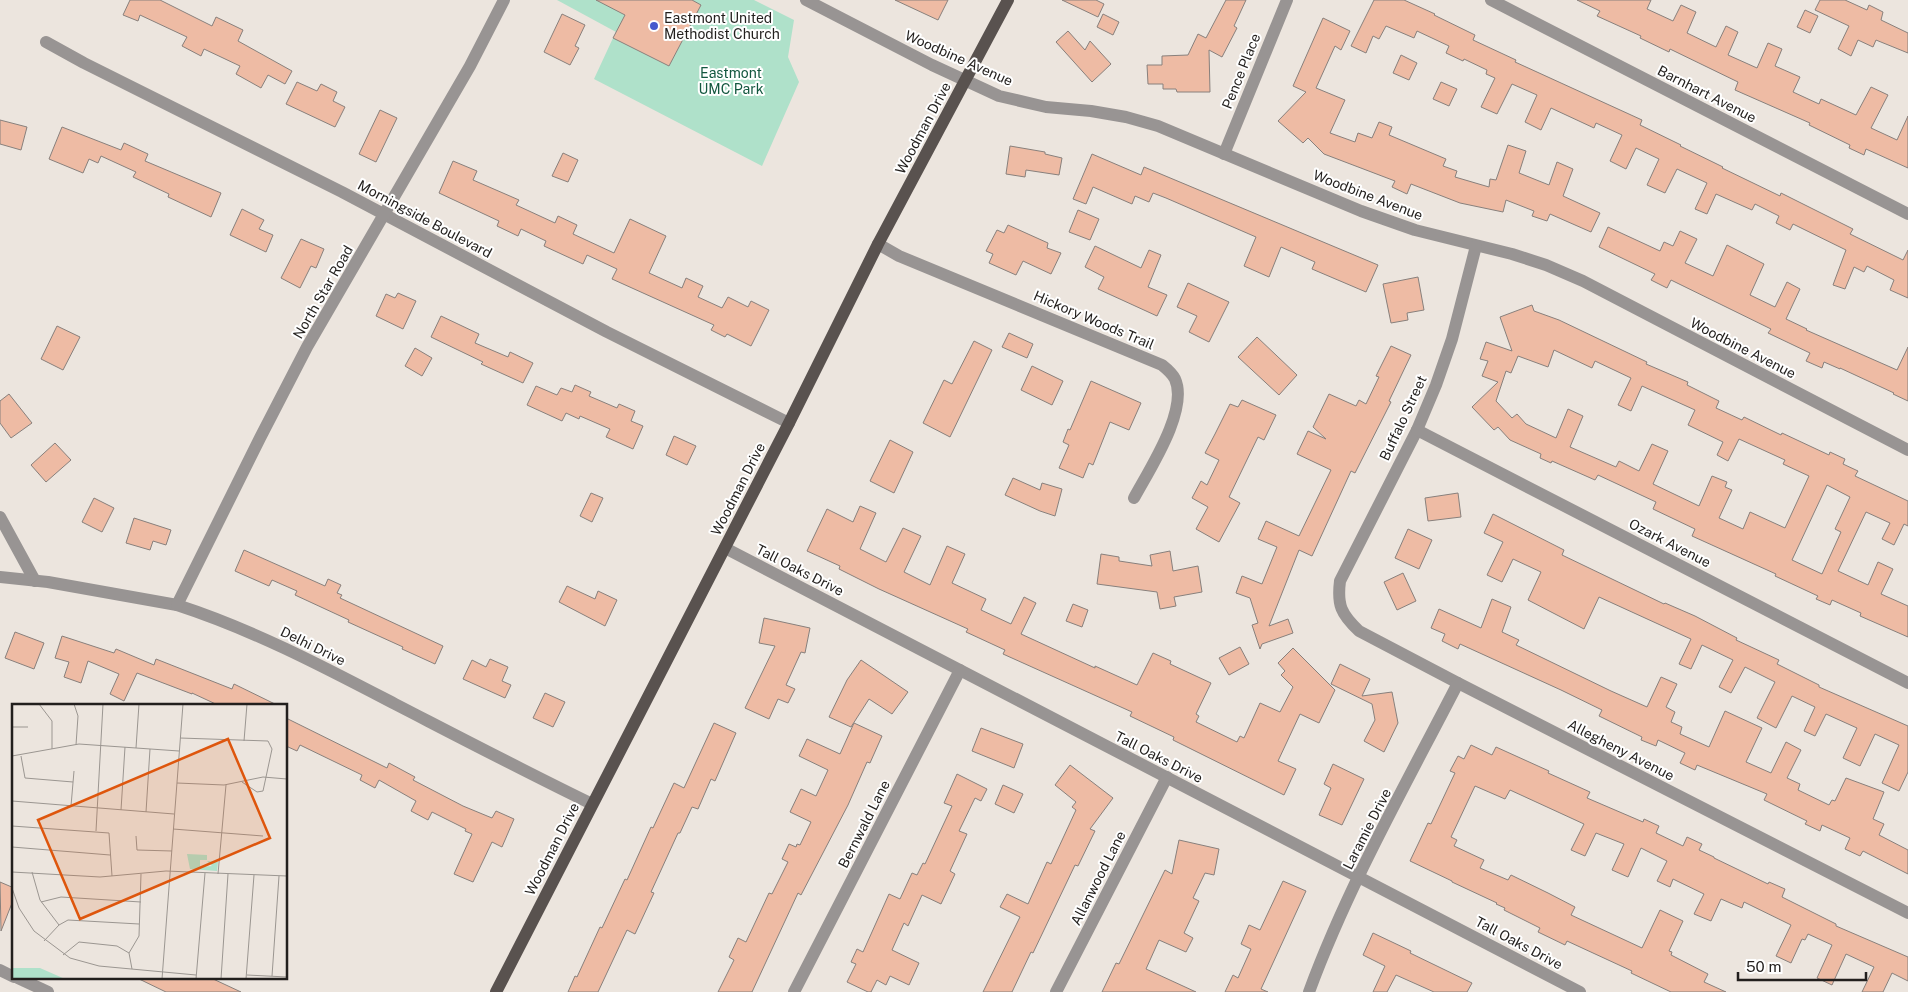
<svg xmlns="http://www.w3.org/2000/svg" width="1908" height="992" viewBox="0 0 1908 992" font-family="'Public Sans',sans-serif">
  <rect width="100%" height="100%" fill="#ece5de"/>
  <g fill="#afe1ca">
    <polygon points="557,0 597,0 625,15 616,32"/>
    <polygon points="692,0 754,0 794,20 788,57 799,82 762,166 594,79 613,38 669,66 701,5"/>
  </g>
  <g fill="#eebba4" stroke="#88807c" fill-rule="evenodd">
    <polygon points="130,0 160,0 212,26 216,17 243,30 238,41 292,71 285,84 268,75 261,88 236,74 240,66 204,49 201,56 182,46 187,37 140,15 138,21 123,15"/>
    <polygon points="596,0 692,0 701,5 669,66 613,38 625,15"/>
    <polygon points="895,0 948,0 938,20"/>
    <polygon points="1062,0 1096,0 1104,4 1098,17"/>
    <polygon points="1226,0 1246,0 1234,26 1237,28 1222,57 1209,50 1210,92 1177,92 1176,89 1163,89 1163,84 1148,84 1147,65 1162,65 1162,56 1188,55 1198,34 1206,38"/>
    <polygon points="1374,0 1404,0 1435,14 1434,15 1475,35 1473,40 1516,60 1515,62 1642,120 1640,125 1681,145 1680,146 1723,167 1722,168 1780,196 1781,193 1853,229 1850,234 1903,260 1908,250 1908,298 1890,290 1894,280 1867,266 1864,272 1854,267 1845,289 1833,285 1846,250 1793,224 1790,230 1776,223 1779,216 1755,204 1752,210 1716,194 1707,214 1695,209 1707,183 1677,169 1665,193 1647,185 1659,159 1636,148 1626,169 1610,161 1622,135 1596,123 1594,128 1551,108 1541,130 1525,122 1537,95 1512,84 1497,114 1481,107 1495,78 1486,74 1487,70 1464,59 1463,61 1446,53 1449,46 1417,31 1414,38 1386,26 1379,39 1373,36 1366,53 1351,46"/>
    <polygon points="1577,0 1651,0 1647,9 1673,21 1681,5 1696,12 1687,33 1716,47 1726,26 1738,32 1728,55 1757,68 1768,43 1782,49 1775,66 1800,77 1793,92 1819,104 1821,99 1856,115 1871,87 1888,95 1871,128 1897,140 1908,116 1908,168 1866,149 1864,155 1849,148 1850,145 1809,125 1810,123 1735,90 1738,82 1670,49 1669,52 1640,38 1641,36 1597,16 1600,11"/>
    <polygon points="1820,0 1845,0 1867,10 1869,5 1883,12 1881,20 1908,33 1908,53 1876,40 1873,47 1858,40 1851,56 1838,49 1849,26 1815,10"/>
    <polygon points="1805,10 1818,16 1810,33 1797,27"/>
    <polygon points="562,14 585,25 575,46 579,48 570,65 544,52"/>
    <polygon points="1103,14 1119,22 1113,35 1097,27"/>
    <polygon points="1323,18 1350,31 1341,50 1335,46 1316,88 1345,100 1330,133 1355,142 1358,133 1372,138 1379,122 1392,127 1389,135 1446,159 1443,166 1457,171 1455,177 1489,187 1490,179 1496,180 1508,145 1526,151 1519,173 1549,185 1557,162 1573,169 1563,196 1600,213 1591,232 1550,214 1547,221 1532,216 1534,211 1506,200 1503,212 1460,203 1411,184 1407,194 1392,187 1395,181 1324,154 1308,138 1303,143 1278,121 1306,92 1293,86"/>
    <polygon points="1068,31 1085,50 1090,41 1111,64 1092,82 1056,42"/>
    <polygon points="1401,55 1417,63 1409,80 1393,73"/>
    <polygon points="297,82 317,91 321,84 337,92 333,101 345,107 335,127 286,104"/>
    <polygon points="1441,82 1457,89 1449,106 1433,99"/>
    <polygon points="380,110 397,118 376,162 359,154"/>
    <polygon points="0,120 27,127 21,150 0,144"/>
    <polygon points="62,127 121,150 124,143 148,154 145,161 221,193 211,217 168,197 169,194 133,177 136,172 101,156 98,163 89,159 83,173 49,159"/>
    <polygon points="1010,146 1045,152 1045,154 1062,158 1059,175 1026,170 1025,177 1006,174"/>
    <polygon points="563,153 578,160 568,182 552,176"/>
    <polygon points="1092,154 1141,175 1144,167 1378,265 1366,292 1312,269 1315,262 1281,247 1269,277 1244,266 1256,237 1166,198 1153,193 1149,202 1135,196 1132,204 1093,187 1086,204 1073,199"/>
    <polygon points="453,161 477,171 473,180 519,200 516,205 555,223 558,216 577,225 573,234 614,253 630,219 666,236 649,273 682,288 686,278 703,286 698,297 722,308 728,297 748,307 751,301 769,310 751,346 727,334 725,337 711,330 714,325 612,279 617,269 587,255 583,264 544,246 546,241 521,229 518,236 497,226 499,221 439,193"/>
    <polygon points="242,209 264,220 259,229 273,235 266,252 230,235"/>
    <polygon points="1078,210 1099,219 1090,240 1069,232"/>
    <polygon points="1008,225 1048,243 1047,248 1061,253 1051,274 1023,261 1016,275 989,263 993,254 986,251 997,230 1004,233"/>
    <polygon points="1608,227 1660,251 1664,242 1673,246 1680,231 1697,239 1685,263 1713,276 1727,245 1764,264 1750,295 1775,307 1787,282 1800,289 1786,319 1807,329 1806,330 1897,370 1908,347 1908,401 1893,394 1894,393 1840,368 1840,369 1824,362 1822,368 1806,361 1810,353 1768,333 1771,329 1671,280 1667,288 1651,280 1655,274 1599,247"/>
    <polygon points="301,239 324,249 316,268 311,266 300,288 281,278"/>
    <polygon points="1095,246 1141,268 1149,250 1161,255 1148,287 1167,295 1157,316 1098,289 1104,277 1085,267"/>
    <polygon points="1418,277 1424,310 1407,313 1408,320 1391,323 1383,284"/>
    <polygon points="1188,283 1229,302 1209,342 1189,332 1197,316 1177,307"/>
    <polygon points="398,293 416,301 403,329 376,316 386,294 395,298"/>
    <path d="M1532,305L1534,311L1559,320L1647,362L1646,364L1688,382L1687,385L1719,401L1716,408L1742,420L1744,417L1781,435L1782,433L1829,455L1830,452L1845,459L1843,464L1858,471L1855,476L1908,501V526L1904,524L1894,545L1882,539L1890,523L1866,512L1838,571L1868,585L1878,562L1893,569L1881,594L1908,606V637L1860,616L1861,613L1832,600L1830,605L1816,599L1818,596L1775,576L1776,574L1692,536L1695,529L1653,509L1656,502L1598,475L1595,480L1552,461L1551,463L1540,458L1541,454L1510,440L1498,427L1494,430L1472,407L1498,382L1482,376L1488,361L1480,359L1486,342L1512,351L1500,317ZM1554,350L1592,368L1595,361L1631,378L1618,405L1631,411L1642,386L1695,410L1688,425L1723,442L1717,455L1728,461L1739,439L1785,460L1783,464L1809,476L1785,528L1750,512L1743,529L1719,518L1732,490L1725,487L1727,482L1712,476L1699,506L1653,484L1668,451L1652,444L1639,471L1619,461L1616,467L1570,447L1583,416L1568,409L1556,438L1526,424L1517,414L1512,418L1496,401L1506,371L1511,373L1518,356L1548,367ZM1827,485L1850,497L1835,529L1841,532L1822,574L1792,560Z"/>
    <polygon points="441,316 479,334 475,343 508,357 510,352 533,363 523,383 481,364 483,362 431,337"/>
    <polygon points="57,326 80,337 63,370 41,359"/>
    <polygon points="1009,333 1033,344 1027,358 1002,347"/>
    <polygon points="1257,337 1297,375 1279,395 1238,357"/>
    <polygon points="974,341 992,350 950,437 923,423 944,380 952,384"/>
    <polygon points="1391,346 1411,355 1389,401 1391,402 1355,473 1351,471 1312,556 1299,550 1269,626 1288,619 1293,633 1262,644 1260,649 1252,625 1258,623 1250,598 1236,593 1242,576 1262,584 1277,547 1258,539 1266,521 1299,536 1331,470 1297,454 1308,431 1326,439 1313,427 1329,394 1356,406 1359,400 1366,404 1379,377 1376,376"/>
    <polygon points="415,348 432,358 422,376 405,366"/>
    <polygon points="1032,366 1063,381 1052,405 1021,390"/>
    <polygon points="1091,381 1141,403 1129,430 1110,422 1093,465 1089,463 1083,478 1059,468 1069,445 1063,442 1068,429 1070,430"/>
    <polygon points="575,385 591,392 589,396 617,408 619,404 635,411 631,421 643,426 633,449 606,437 610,429 580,416 579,419 566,413 562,421 527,405 536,386 557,395 561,388 572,392"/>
    <polygon points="9,394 32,423 11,438 0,423 0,401"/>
    <polygon points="1242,400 1276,415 1264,440 1258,437 1229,497 1240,503 1219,542 1196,529 1208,507 1192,498 1201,481 1207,485 1219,460 1205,453 1215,434 1230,404 1238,407"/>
    <polygon points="674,436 696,446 687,465 666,455"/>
    <polygon points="890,440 913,452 894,493 870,481"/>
    <polygon points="55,443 71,460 46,482 31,465"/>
    <polygon points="1013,478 1040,490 1042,483 1062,489 1055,516 1040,511 1005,495"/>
    <polygon points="591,493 603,498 592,522 580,516"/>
    <polygon points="1458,493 1461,517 1428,521 1425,498"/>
    <polygon points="94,498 114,508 102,532 82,522"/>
    <polygon points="860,506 876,513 860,549 886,562 903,528 921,536 904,572 930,585 947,546 965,554 952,583 986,599 981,610 1011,624 1024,597 1036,603 1021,634 1095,668 1095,666 1137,685 1153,653 1171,661 1170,664 1211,683 1196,714 1199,716 1196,722 1237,742 1240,736 1244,738 1260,703 1280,712 1293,687 1281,675 1285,671 1278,663 1293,648 1335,690 1319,723 1300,714 1278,761 1296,769 1284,795 1173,740 1174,737 1130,716 1132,712 1003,654 1005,650 966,632 968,629 879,589 839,569 840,566 807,551 827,509 853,522"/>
    <polygon points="1493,514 1564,550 1562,555 1664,604 1665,603 1695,616 1737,638 1736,640 1779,660 1777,664 1819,685 1819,687 1908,726 1908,772 1899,791 1882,783 1899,745 1875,734 1860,766 1843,758 1857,728 1826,714 1815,736 1804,731 1815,707 1792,696 1776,728 1757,718 1775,682 1745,667 1731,693 1719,687 1733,660 1702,645 1691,669 1679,664 1691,639 1599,597 1584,629 1528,600 1541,572 1513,559 1502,582 1487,575 1503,542 1484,533"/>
    <polygon points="134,518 171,530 166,545 153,541 150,550 126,543"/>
    <polygon points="1408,529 1432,540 1419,569 1395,558"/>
    <polygon points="244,550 325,586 328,579 341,585 337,593 342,595 340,598 443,646 435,664 402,649 403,647 348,622 349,620 295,595 297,591 272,580 269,586 235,571"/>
    <polygon points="1170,551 1173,571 1198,566 1202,592 1174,597 1176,606 1160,609 1157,592 1097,584 1101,554 1119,557 1119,561 1152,566 1150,555"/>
    <polygon points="1403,573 1416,601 1397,610 1384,582"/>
    <polygon points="567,586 595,599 598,591 617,600 605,626 559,602"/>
    <polygon points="1492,599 1511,607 1502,632 1519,640 1516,645 1611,691 1647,707 1661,677 1677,684 1666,707 1675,712 1671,722 1682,727 1680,734 1709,747 1725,711 1762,728 1746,762 1771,773 1786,742 1801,750 1787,778 1800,784 1798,790 1829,805 1832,800 1835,801 1846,778 1884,792 1873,819 1884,824 1879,835 1908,850 1908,874 1863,851 1860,856 1845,849 1850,838 1822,825 1820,831 1805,824 1807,821 1764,800 1767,794 1697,765 1695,770 1680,763 1685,753 1658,740 1656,746 1641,740 1642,737 1599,716 1602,710 1561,690 1460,644 1458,649 1442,641 1445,634 1431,628 1439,609 1481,628"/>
    <polygon points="1073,604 1088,610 1082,627 1066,621"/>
    <polygon points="764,618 810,628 805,653 801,652 786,685 795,689 788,703 778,699 769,719 745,708 775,646 759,643"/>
    <polygon points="15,632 44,643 34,669 5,658"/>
    <polygon points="62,636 114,653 116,649 154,665 156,659 232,689 234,684 279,706 220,706 192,693 192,694 137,673 124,701 110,694 119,674 88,661 81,683 64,677 69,662 55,658"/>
    <polygon points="1240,647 1249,664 1229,675 1219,658"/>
    <polygon points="490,659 508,667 502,681 511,685 505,698 463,679 472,660 486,667"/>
    <polygon points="861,660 908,692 892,714 869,699 851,727 829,717 847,680"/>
    <polygon points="1340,664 1370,679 1362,696 1392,692 1398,723 1384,752 1364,741 1375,720 1372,704 1331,684"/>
    <polygon points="545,693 565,702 553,727 533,718"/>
    <polygon points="286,718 387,768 389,763 415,777 413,780 463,806 492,818 496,811 514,819 502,847 492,842 473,882 454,874 472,834 465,831 466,829 432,812 428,820 411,811 416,801 379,780 375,788 360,780 362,775 300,745 297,751 286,746"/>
    <polygon points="714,723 736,733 715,781 711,779 698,809 692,807 680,833 678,833 651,892 654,893 635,934 627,930 598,992 568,992 575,976 577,977 600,927 602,928 625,879 627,880 651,827 653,828 674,783 684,788"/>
    <polygon points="854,723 882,736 870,763 867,762 848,805 801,895 798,893 752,992 718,992 734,960 729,957 738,938 746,942 769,893 772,894 788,862 782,859 789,844 796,847 797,844 800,845 811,822 790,812 801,789 816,796 828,770 799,756 807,739 840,754"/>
    <polygon points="981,728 1023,744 1014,768 972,751"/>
    <polygon points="1471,745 1492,755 1496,747 1549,771 1548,773 1590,792 1587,798 1643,822 1644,819 1659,826 1656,833 1683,846 1687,837 1702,844 1699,850 1714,857 1714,858 1768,884 1769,882 1785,889 1782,897 1836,924 1836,926 1908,957 1908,981 1892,973 1883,992 1862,992 1874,967 1846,954 1832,985 1817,978 1832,945 1808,934 1805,940 1802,939 1791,963 1776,956 1791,925 1744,902 1742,908 1721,899 1711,921 1694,914 1704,894 1673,879 1670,887 1657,881 1667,861 1641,848 1628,877 1612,870 1624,844 1596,833 1585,856 1571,850 1584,824 1510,790 1505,799 1475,786 1451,837 1457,840 1454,846 1484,860 1480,868 1508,880 1511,875 1548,893 1575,907 1571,915 1642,948 1660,910 1683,921 1669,951 1672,952 1671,955 1708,974 1704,982 1726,992 1671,992 1631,973 1632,971 1567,941 1565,945 1538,932 1540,928 1504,910 1505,908 1496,904 1497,903 1452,882 1452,881 1410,861 1428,823 1431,824 1455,773 1450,771 1458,756 1464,759"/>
    <polygon points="1333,764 1364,779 1342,825 1319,815 1331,788 1324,784"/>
    <polygon points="1070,765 1113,798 1090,829 1095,831 1078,866 1075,865 1033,953 1031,952 1012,992 983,992 1020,917 1000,907 1007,894 1028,904 1047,862 1051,864 1076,810 1072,807 1076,802 1055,785"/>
    <polygon points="957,774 987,789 981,801 975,798 959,831 967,834 950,871 955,874 941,904 922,895 908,926 904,923 892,950 919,963 909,985 890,976 886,985 877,980 871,992 868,992 847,982 856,964 851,962 857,949 863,952 889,894 900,899 912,873 917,875 923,863 925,864 952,806 944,803"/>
    <polygon points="1003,785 1023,794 1014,813 995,804"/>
    <polygon points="1179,840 1219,849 1214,875 1205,873 1193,898 1199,901 1184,933 1193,938 1186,952 1159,940 1146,969 1196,992 1102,992 1116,963 1119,964 1165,870 1172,874"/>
    <polygon points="1283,881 1306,891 1261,989 1268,992 1225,992 1233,975 1238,978 1251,949 1241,944 1249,925 1260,930"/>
    <polygon points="0,882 14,888 14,898 1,931"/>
    <polygon points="1373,933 1411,951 1410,953 1472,983 1467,992 1434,992 1396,975 1387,992 1373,992 1385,966 1363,955"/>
    <polygon points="137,978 211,978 241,992 166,992"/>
  </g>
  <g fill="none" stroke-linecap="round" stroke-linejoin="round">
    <g stroke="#989493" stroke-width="12">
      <polyline points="806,0 932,65 999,96 1046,107 1091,111 1126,117 1158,126 1361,211 1415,230 1512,254 1546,265 1583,281 1908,450"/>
      <polyline points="1491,0 1908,214"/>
      <polyline points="46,42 84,63 342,192 607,332 789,423"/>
      <polyline points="1224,154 1287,0"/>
      <path d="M878,244L899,256L1162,365C1167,369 1172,373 1175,379C1189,410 1149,470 1134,498"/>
      <path d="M1476,246L1452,339L1436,385L1417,430L1340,581C1337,605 1341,614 1359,631L1458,683L1908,913"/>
      <polyline points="1417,430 1908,683"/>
      <polyline points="0,517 35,581"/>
      <polyline points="725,548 1580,992"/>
      <path d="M0,577L48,582L177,605C254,630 324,667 395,704C461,738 526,772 592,804"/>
      <polyline points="177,605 260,438 307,347 470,66 504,0"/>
      <polyline points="0,970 14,977"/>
      <polyline points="18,978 48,992"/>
      <polyline points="794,992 960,670"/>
      <polyline points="1056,992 1167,777"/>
      <path d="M1309,992C1348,886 1406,784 1458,683"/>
    </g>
    <polyline stroke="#59524f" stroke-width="12" points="496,992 789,423 878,244 1008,0"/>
  </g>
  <circle fill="#4559cd" stroke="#fff" stroke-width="2" cx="654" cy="26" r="5"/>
  <g text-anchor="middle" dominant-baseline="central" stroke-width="4" stroke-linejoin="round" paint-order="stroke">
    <g font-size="14" fill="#221f1d" stroke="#fff" text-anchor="start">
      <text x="664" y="18">Eastmont United<tspan x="664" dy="16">Methodist Church</tspan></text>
    </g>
    <g font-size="14" fill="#221f1d" stroke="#fff">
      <text transform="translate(959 58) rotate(24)">Woodbine Avenue</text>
      <text transform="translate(1241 71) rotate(-68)">Pence Place</text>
      <text transform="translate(1707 94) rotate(27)">Barnhart Avenue</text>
      <text transform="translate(923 128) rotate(-62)">Woodman Drive</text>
      <text transform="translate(1368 195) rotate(21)">Woodbine Avenue</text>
      <text transform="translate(425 219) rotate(28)">Morningside Boulevard</text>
      <text transform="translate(323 292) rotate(-60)">North Star Road</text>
      <text transform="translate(1094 320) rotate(23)">Hickory Woods Trail</text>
      <text transform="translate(1743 348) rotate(27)">Woodbine Avenue</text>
      <text transform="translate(1403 418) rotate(-65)">Buffalo Street</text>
      <text transform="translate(738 489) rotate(-63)">Woodman Drive</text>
      <text transform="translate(1670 543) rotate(27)">Ozark Avenue</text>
      <text transform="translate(800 570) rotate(27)">Tall Oaks Drive</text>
      <text transform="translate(313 646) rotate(26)">Delhi Drive</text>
      <text transform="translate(1621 750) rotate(27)">Allegheny Avenue</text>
      <text transform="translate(1159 757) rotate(27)">Tall Oaks Drive</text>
      <text transform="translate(864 824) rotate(-63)">Bernwald Lane</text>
      <text transform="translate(1367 829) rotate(-63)">Laramie Drive</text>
      <text transform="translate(552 849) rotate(-63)">Woodman Drive</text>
      <text transform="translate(1098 878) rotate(-63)">Allanwood Lane</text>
      <text transform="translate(1519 943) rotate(28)">Tall Oaks Drive</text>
    </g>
    <g font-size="14" fill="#13573f" stroke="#fff">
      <text x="731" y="73">Eastmont<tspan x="731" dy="16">UMC Park</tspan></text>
    </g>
  </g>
  <g transform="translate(12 704)">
    <rect width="275" height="275" fill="#ece5de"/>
    <path d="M175,150L195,151V156H188V163L200,162L195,157L206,158L205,167L178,165ZM0,264H28L53,275H0Z" fill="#afe1ca"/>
    <path fill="none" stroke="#9b9691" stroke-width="1" d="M27,0L40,17V45M62,0L66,12L64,41M0,23H16M168,34L256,37L260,45L251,87L245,88L230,78M232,37L235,0M124,44L127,0M0,52L67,40L167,47M9,52L13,74L61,78M165,79L212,81L251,73L275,75M0,97L162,110M59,102L62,67M109,106L113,43M134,108L138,45M0,122L97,129L100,172M161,125L251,132M84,127L91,0M124,132L125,146L160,147M0,143L98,151M0,168L88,173L154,167L275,172M20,168L28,196L47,221M206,170L214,81M0,184L7,204L22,227L58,254L87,262L184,271M29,198L49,193L129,198M32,237L47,221L56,216L127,220M117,249L127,232L129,170M51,251L67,238L105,242L117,249L120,265M235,271L275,273M260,272L267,172M150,275L171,0M184,275L193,169M209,275L216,170M234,275L242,171"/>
    <path fill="#de560d" fill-opacity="0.15" stroke="#de560d" stroke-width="2.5" d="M216,35L258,134L68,215L26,116Z"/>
    <rect width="275" height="275" fill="none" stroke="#221f1d" stroke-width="2.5"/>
  </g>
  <path d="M1738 972v8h128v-8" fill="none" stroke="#221f1d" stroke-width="2.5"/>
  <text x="1746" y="972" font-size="15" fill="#221f1d" stroke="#ffffff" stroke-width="4" paint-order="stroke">50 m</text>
</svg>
